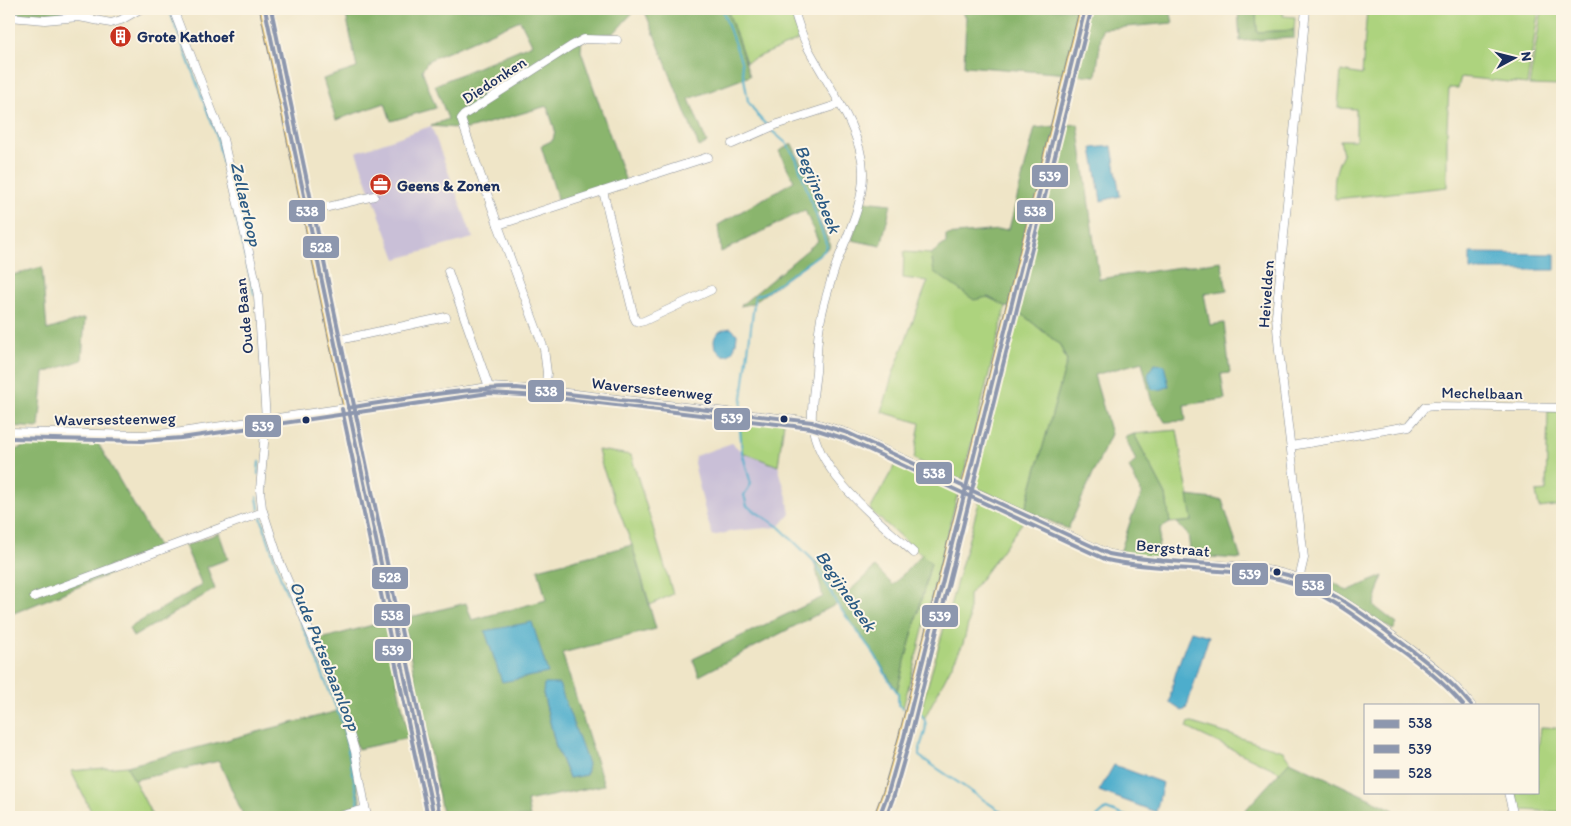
<svg xmlns="http://www.w3.org/2000/svg" width="1571" height="826" viewBox="0 0 1571 826" font-family="Itim,sans-serif">
  <rect width="100%" height="100%" fill="#fcf5e5"/>
  <filter id="ink" filterUnits="userSpaceOnUse"><feTurbulence type="fractalNoise" baseFrequency=".02" numOctaves="2"/><feDisplacementMap in="SourceGraphic" scale="10" xChannelSelector="R" yChannelSelector="G"/><feConvolveMatrix kernelMatrix="1 2 1 2 8 2 1 2 1" color-interpolation-filters="sRGB"/></filter>
  <filter id="wash" filterUnits="userSpaceOnUse"><feTurbulence type="fractalNoise" baseFrequency=".0096" numOctaves="4" result="noise"/><feDisplacementMap in="SourceGraphic" scale="20" xChannelSelector="R" yChannelSelector="G"/><feGaussianBlur stdDeviation="1.12" result="paint"/><feColorMatrix in="noise" values="0 0 0 0 0 0 0 0 0 0 0 0 0 0 0 0 0 1.4 0 .05"/><feComposite in="paint" operator="in"/></filter>
  <g filter="url(#wash)">
    <rect width="100%" height="100%" fill="#efe5c7"/>
    <g fill="#c9bfd7">
      <polygon points="431,126 473,238 396,259 356,152"/>
      <polygon points="732,443 742,452 778,466 787,497 790,514 779,527 734,531 713,536 707,519 694,463 695,456"/>
    </g>
    <g fill="#add37e" stroke="#64816e">
      <polygon points="727,9 791,9 795,25 801,39 746,62"/>
      <polygon points="1256,9 1284,9 1283,16 1295,17 1294,30 1257,32"/>
      <path d="M1367,9H1539L1527,84L1461,77L1458,88H1449L1447,128V187L1335,199C1333,182 1335,169 1343,154L1340,140H1356V109L1338,108L1341,71L1362,75Z"/>
      <polygon points="1542,9 1562,9 1562,86 1529,85"/>
      <polygon points="904,252 931,254 934,272 1006,306 962,481 914,459 920,423 882,412 892,376 928,281 903,278"/>
      <polygon points="1017,313 1023,315 1060,345 1067,362 1025,510 973,486"/>
      <polygon points="1548,411 1562,411 1562,505 1539,508 1536,492 1546,491"/>
      <polygon points="739,417 784,422 778,466 742,452"/>
      <polygon points="1177,430 1193,521 1170,523 1166,495 1134,434"/>
      <polygon points="598,450 631,455 673,594 650,605 632,545 602,466"/>
      <polygon points="896,463 959,489 903,708 898,705 898,693 897,691 931,563 870,510"/>
      <polygon points="980,499 1025,519 969,595 969,621 963,644 924,719 920,713"/>
      <polygon points="1189,722 1283,751 1290,761 1280,772 1187,728"/>
      <polygon points="1541,727 1562,728 1562,812 1520,810 1515,792 1537,792 1537,757"/>
      <polygon points="127,766 153,817 94,817 71,771"/>
    </g>
    <g fill="#8ab56d" stroke="#527266" fill-rule="evenodd">
      <polygon points="9,9 71,9 75,15 42,18 9,13"/>
      <polygon points="345,9 636,9 614,33 582,36 581,51 626,182 559,203 541,146 553,140 555,130 547,106 468,129 431,126 448,119 435,85 532,44 520,20 429,60 422,70 436,108 391,121 385,103 336,120 323,79 357,68"/>
      <polygon points="644,9 727,9 750,76 689,99 707,143 699,147"/>
      <polygon points="960,9 1170,9 1173,23 1102,29 1096,76 964,66 966,17"/>
      <polygon points="1238,9 1256,9 1257,32 1294,30 1294,38 1240,41"/>
      <polygon points="1078,124 1099,279 1221,261 1227,290 1204,294 1210,325 1224,323 1230,373 1221,374 1225,399 1184,405 1186,421 1165,422 1151,399 1142,362 1094,375 1111,434 1068,529 1025,510 1067,361 1060,345 1023,315 988,297 974,300 934,272 931,254 946,243 946,235 1009,229 1035,128"/>
      <polygon points="792,144 823,210 816,214 831,246 751,304 740,306 818,241 805,210 721,252 718,225 794,181 779,151"/>
      <polygon points="863,201 891,204 881,246 852,240"/>
      <polygon points="42,267 47,330 85,318 82,360 44,373 39,428 9,426 9,276"/>
      <polygon points="1134,434 1166,495 1170,523 1161,528 1157,558 1135,556 1120,553 1132,516 1142,494 1129,467 1136,461 1125,437"/>
      <polygon points="96,440 158,546 152,550 108,567 110,574 9,615 9,453 31,443"/>
      <polygon points="1188,496 1222,500 1241,559 1191,556 1188,535 1177,523 1192,521"/>
      <polygon points="219,533 228,559 207,567 215,589 133,637 129,628 202,585 185,546"/>
      <path d="M632,545L656,629L562,653L604,785L527,801L530,817H443L403,619L466,603L472,620L546,600L538,569ZM543,693L586,775L569,778L556,747Z"/>
      <polygon points="922,554 931,563 897,691 875,655 837,604 699,676 693,659 823,597 814,561 826,565 843,597 875,567 893,585"/>
      <polygon points="1319,573 1347,591 1383,576 1374,606 1397,624 1393,630 1312,580"/>
      <polygon points="384,622 409,738 358,749 317,640"/>
      <polygon points="338,711 351,745 361,806 317,817 244,817 219,761 134,780 127,766"/>
      <polygon points="1290,761 1394,810 1395,817 1239,817"/>
    </g>
    <g fill="#4dadcc" stroke="#346e95">
      <polygon points="1112,146 1120,196 1101,201 1092,148"/>
      <polygon points="1470,253 1555,254 1555,270 1470,270"/>
      <path d="M731,328L737,334C734,383 691,333 731,328Z"/>
      <path d="M1155,364L1164,365L1169,386C1164,389 1158,391 1152,389C1148,377 1145,374 1155,364Z"/>
      <polygon points="532,622 548,673 502,682 485,631"/>
      <path d="M1191,631L1209,636L1186,709L1182,711L1170,703C1171,679 1183,653 1191,631Z"/>
      <polygon points="544,684 559,684 588,764 586,775 569,778 556,747 543,693"/>
      <polygon points="1114,765 1163,783 1156,812 1099,791"/>
    </g>
    <g fill="none" stroke-linecap="round" stroke-linejoin="round">
      <g stroke="#4dadcc" stroke-width="2">
        <polyline points="169,9 216,134 254,294"/>
        <polyline points="722,9 741,61 748,101 757,115 767,126"/>
        <polyline points="741,406 755,296 766,292 824,251 827,246 796,158 786,143 772,131"/>
        <polyline points="739,417 742,452 751,484 744,495 747,506 779,527 814,561 837,604 875,655 891,684 898,693 898,705 903,708"/>
        <polyline points="258,474 259,462"/>
        <polyline points="257,497 259,509"/>
        <polyline points="261,517 282,582 310,643 343,725 359,805"/>
        <path d="M917,711C936,725 918,739 919,756L1009,817"/>
        <polyline points="1097,817 1106,809 1128,817"/>
      </g>
    </g>
  </g>
  <g filter="url(#ink)">
    <g fill="none" stroke-linecap="round" stroke-linejoin="round">
      <defs>
        <g id="minor">
          <polyline points="173,9 223,139 255,278 258,296 266,420 260,490 262,508 279,560 334,688 346,721 355,751 367,817"/>
          <path d="M794,9C797,22 802,35 808,48C827,84 862,130 863,171C864,204 847,235 836,265C830,284 823,304 820,324C817,340 817,356 816,372C814,388 811,406 812,422C816,473 879,521 914,553"/>
          <polyline points="9,17 45,20 79,17 111,23 121,20 140,9"/>
          <polyline points="732,144 778,124 840,104"/>
          <polyline points="603,191 634,317 636,321 640,322 644,321 711,290"/>
          <polyline points="307,212 374,196"/>
          <polyline points="498,225 708,157"/>
          <polyline points="448,271 489,387"/>
          <polyline points="334,341 446,317"/>
          <polyline points="541,390 546,383 547,373 544,349 498,225 461,119 464,115 571,46 584,39 617,40"/>
          <path d="M9,432L142,435L181,432L489,387L541,390L812,422L848,433L1109,554C1163,566 1218,561 1272,571C1320,580 1362,613 1401,642C1428,662 1450,678 1471,705"/>
          <polyline points="1291,446 1409,426 1425,407 1434,406 1562,408"/>
          <polyline points="1299,579 1304,558 1279,351 1276,316 1306,9"/>
          <polyline points="34,597 263,512"/>
          <polyline points="1508,792 1514,817"/>
          <polyline points="335,817 365,809"/>
        </g>
        <g id="major">
          <polyline points="265,9 434,817"/>
          <polyline points="969,477 1085,9"/>
          <polyline points="879,817 888,793 904,737 964,498"/>
        </g>
      </defs>
      <use href="#minor" stroke="#858a92" stroke-width="9"/>
      <use href="#major" stroke="#858a92" stroke-width="12"/>
      <use href="#minor" stroke="#fff" stroke-width="8"/>
      <use href="#major" stroke="#ecc669" stroke-width="10"/>
      <defs>
        <polyline id="major-bridge" points="964,498 969,477"/>
      </defs>
      <use href="#major-bridge" stroke="#858a92" stroke-width="12" stroke-linecap="butt"/>
      <use href="#major-bridge" stroke="#ecc669" stroke-width="10"/>
      <defs>
        <g id="bus-1">
          <polyline points="265,9 434,817"/>
          <path d="M348,408C404,399 460,388 517,388L812,422L848,433L1109,554C1163,564 1218,561 1271,571C1318,580 1357,609 1394,637C1422,658 1449,678 1471,705"/>
          <polyline points="879,817 888,793 904,737 1085,9"/>
        </g>
        <g id="bus-2">
          <polyline points="342,409 428,817"/>
          <path d="M9,438L142,441L181,438L489,393L540,396L811,428L846,439L1107,560C1160,571 1215,567 1269,577C1317,585 1357,617 1394,645C1419,663 1443,681 1463,705"/>
          <polyline points="886,817 894,795 910,739 1091,11"/>
        </g>
        <polyline id="bus-3" points="271,9 440,816"/>
      </defs>
      <use href="#bus-1" stroke="#fcf5e5" stroke-width="8"/>
      <use href="#bus-2" stroke="#fcf5e5" stroke-width="8"/>
      <use href="#bus-3" stroke="#fcf5e5" stroke-width="8"/>
      <use href="#bus-1" stroke="#8d97ae" stroke-width="4"/>
      <use href="#bus-2" stroke="#8d97ae" stroke-width="4"/>
      <use href="#bus-3" stroke="#8d97ae" stroke-width="4"/>
    </g>
  </g>
  <defs>
    <symbol id="building-disc" viewBox="-11 -11 22 22"><circle r="9.5" fill="#c8321e" stroke="#fcf5e5"/><path d="M-4-6H4V6H1V3H-1V6H-4ZM-2.5-4.3h1.7v1.8h-1.7ZM.8-4.3h1.7v1.8H.8ZM-2.5-1h1.7V.8h-1.7ZM.8-1h1.7V.8H.8Z" fill="#fff"/></symbol>
    <symbol id="office-disc" viewBox="-11 -11 22 22"><circle r="9.5" fill="#c8321e" stroke="#fcf5e5"/><path d="M-6-3h4V-5.5h4V-3h4V5H-6ZM-1-4.5V-3h2v-1.5ZM-6 0V1H6V0Z" fill="#fff"/></symbol>
  </defs>
  <g fill-rule="evenodd">
    <use href="#building-disc" x="108" y="24" width="25" height="25"/>
    <use href="#office-disc" x="368" y="172" width="25" height="25"/>
  </g>
  <g fill="#1b2f5e" stroke="#fcf5e5" stroke-width="2">
    <circle cx="784" cy="419" r="4.5"/>
    <circle cx="306" cy="420" r="4.5"/>
    <circle cx="1277" cy="572" r="4.5"/>
  </g>
  <g text-anchor="middle" dominant-baseline="central" stroke-width="4" stroke-linejoin="round" paint-order="stroke">
    <g font-size="16" font-weight="bold" fill="#1b2f5e" stroke="#fcf5e5" text-anchor="start">
      <text x="137" y="36">Grote Kathoef</text>
      <text x="397" y="185">Geens &amp; Zonen</text>
    </g>
    <g font-size="16" fill="#1b2f5e" stroke="#fcf5e5">
      <text transform="translate(494 80) rotate(-33)">Diedonken</text>
      <text transform="translate(1266 294) rotate(-86)">Heivelden</text>
      <text transform="translate(244 316) rotate(-96)">Oude Baan</text>
      <text transform="translate(652 389) rotate(6)">Waversesteenweg</text>
      <text transform="translate(1482 393) rotate(1)">Mechelbaan</text>
      <text transform="translate(115 419) rotate(-1)">Waversesteenweg</text>
      <text transform="translate(1173 548) rotate(5)">Bergstraat</text>
    </g>
    <g font-size="18" font-style="italic" fill="#2c5b84" stroke="#fcf5e5">
      <text transform="translate(818 189) rotate(68)">Begijnebeek</text>
      <text transform="translate(246 204) rotate(77)">Zellaerloop</text>
      <text transform="translate(846 591) rotate(56)">Begijnebeek</text>
      <text transform="translate(325 656) rotate(68)">Oude Putsebaanloop</text>
    </g>
  </g>
  <g stroke="#fcf5e5" stroke-width="2">
    <rect x="1031" y="164" width="38" height="24" rx="5" fill="#8d97ae"/>
    <rect x="288" y="199" width="38" height="24" rx="5" fill="#8d97ae"/>
    <rect x="1016" y="199" width="38" height="24" rx="5" fill="#8d97ae"/>
    <rect x="302" y="235" width="38" height="24" rx="5" fill="#8d97ae"/>
    <rect x="527" y="379" width="38" height="24" rx="5" fill="#8d97ae"/>
    <rect x="713" y="407" width="38" height="24" rx="5" fill="#8d97ae"/>
    <rect x="244" y="414" width="38" height="24" rx="5" fill="#8d97ae"/>
    <rect x="915" y="461" width="38" height="24" rx="5" fill="#8d97ae"/>
    <rect x="1231" y="562" width="38" height="24" rx="5" fill="#8d97ae"/>
    <rect x="371" y="566" width="38" height="24" rx="5" fill="#8d97ae"/>
    <rect x="1294" y="573" width="38" height="24" rx="5" fill="#8d97ae"/>
    <rect x="373" y="603" width="38" height="24" rx="5" fill="#8d97ae"/>
    <rect x="921" y="604" width="38" height="24" rx="5" fill="#8d97ae"/>
    <rect x="374" y="638" width="38" height="24" rx="5" fill="#8d97ae"/>
  </g>
  <g font-size="14" text-anchor="middle" font-weight="bold" fill="#fff">
    <text x="1050" y="181">539</text>
    <text x="307" y="216">538</text>
    <text x="1035" y="216">538</text>
    <text x="321" y="252">528</text>
    <text x="546" y="396">538</text>
    <text x="732" y="423">539</text>
    <text x="263" y="431">539</text>
    <text x="934" y="478">538</text>
    <text x="1250" y="579">539</text>
    <text x="390" y="582">528</text>
    <text x="1313" y="590">538</text>
    <text x="392" y="620">538</text>
    <text x="940" y="621">539</text>
    <text x="393" y="655">539</text>
  </g>
  <rect width="1571" height="826" fill="none" stroke="#fcf5e5" stroke-width="30"/>
  <rect x="1364" y="704" width="175" height="90" fill="#fcf5e5" stroke="#a2a6af"/>
  <rect x="1374" y="720" width="25" height="8" fill="#8d97ae" stroke="#a2a6af"/>
  <text x="1408" y="728" font-size="15" fill="#1b2f5e">538</text>
  <rect x="1374" y="745" width="25" height="8" fill="#8d97ae" stroke="#a2a6af"/>
  <text x="1408" y="754" font-size="15" fill="#1b2f5e">539</text>
  <rect x="1374" y="770" width="25" height="8" fill="#8d97ae" stroke="#a2a6af"/>
  <text x="1408" y="778" font-size="15" fill="#1b2f5e">528</text>
  <g transform="translate(1514 58) rotate(83)" stroke="#fcf5e5" stroke-width="4" paint-order="stroke">
  <path d="M0-4L9 19L0 12L-9 19Z" fill="#1b2f5e"/>
  <text y="-8" font-size="14" font-weight="bold" text-anchor="middle" fill="#1b2f5e">N</text>
  </g>
</svg>
